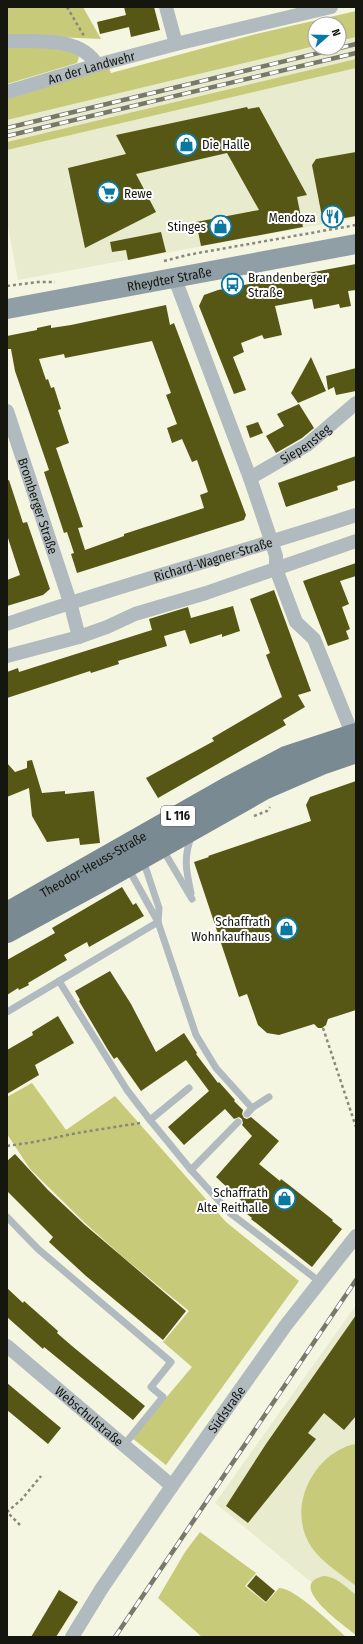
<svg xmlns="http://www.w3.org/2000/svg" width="363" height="1644" viewBox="0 0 363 1644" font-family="'Fira Sans Condensed',sans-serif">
  <rect width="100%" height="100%" fill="#f5f6e1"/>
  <g fill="#e9ebce">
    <polygon points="356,37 356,59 7,142 7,120 315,46 315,48 339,48 339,41"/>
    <polygon points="356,68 356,218 18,280 7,222 7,150"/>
    <polygon points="356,1305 356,1619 215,1503"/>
  </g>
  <g fill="#c7ca79">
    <polygon points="7,7 83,7 101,39 7,35"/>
    <polygon points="356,11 356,37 339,41 339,24 315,24 315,46 7,120 7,99 109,68 111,73 256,34"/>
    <polygon points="7,45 70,48 79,57 77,63 7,84"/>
    <polygon points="356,59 356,68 7,150 7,142"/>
    <polygon points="32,1083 66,1130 115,1096 226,1222 299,1281 166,1465 132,1438 192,1367 163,1342 189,1311 123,1257 86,1224 30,1169 7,1134 7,1097"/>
    <path d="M356,1444V1586C342,1575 323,1563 312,1548C291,1517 303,1477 331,1455C339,1450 347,1445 356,1444Z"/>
    <path d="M200,1532L256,1573L245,1586L266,1603L279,1588C294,1587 334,1626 346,1637H202L158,1598L185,1552Z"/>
    <path d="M324,1576C337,1577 346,1587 356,1595V1635C345,1626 284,1584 324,1576Z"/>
  </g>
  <g fill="#575715" fill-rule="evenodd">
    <polygon points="124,7 154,7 160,30 131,37 129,27 100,34 97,22 126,15"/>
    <polygon points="247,107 248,109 259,107 307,195 297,197 303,227 201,246 196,222 259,210 227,153 136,174 156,212 85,248 68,168 126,154 116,135"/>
    <polygon points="356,152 356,216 323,222 312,165 316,159"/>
    <polygon points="161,232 166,252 128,260 126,250 112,252 110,242"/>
    <polygon points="356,264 356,290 348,291 351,306 340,308 339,304 314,309 312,299 275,306 282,335 264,339 262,335 241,343 244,352 233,357 246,390 234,394 199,306 204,295 218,290"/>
    <path d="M166,305L170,325L174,323L246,515L244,520L77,573L71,554L74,553L67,532L64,533L44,472L49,470L15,371L11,349H7V336L37,330V328L51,325V328L71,325ZM152,341L171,393L166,395L177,424L167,428L172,443L182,439L192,462L197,460L208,492L200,495L204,508L124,534V536L85,550L78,528L83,527L56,448L69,443L58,410L61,409L54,387L51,388L48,379L46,380L39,359L64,354L65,358Z"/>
    <polygon points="311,357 326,391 298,403 291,393"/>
    <polygon points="356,368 356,391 336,395 334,387 328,390 326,376"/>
    <polygon points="299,404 314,428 302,438 276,453 266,436 284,426 277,414"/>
    <polygon points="258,422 263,433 250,438 246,426"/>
    <polygon points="356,456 356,480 337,486 338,490 286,507 278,483"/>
    <polygon points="9,480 23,523 27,522 50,589 43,595 7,606 7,580 20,575 7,535 7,481"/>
    <polygon points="356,563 356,576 340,581 349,604 342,607 350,629 346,631 349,639 328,646 303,581"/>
    <polygon points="274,590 311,691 298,695 305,707 283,720 286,725 158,798 146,778 214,741 212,738 282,697 266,655 270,653 250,599"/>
    <polygon points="233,606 240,631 222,637 222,634 190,644 185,630 164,636 167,646 118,661 119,664 91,673 90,671 7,698 7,672 18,668 19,672 152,630 149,619 188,607 191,618"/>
    <polygon points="32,760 42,793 65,791 65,794 94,791 100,843 80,845 79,838 47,842 32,816 29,788 7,797 7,763 15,772 27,768 27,761"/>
    <polygon points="356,781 356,1010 328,1019 326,1025 322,1028 318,1028 314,1024 279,1035 267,1033 258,1025 247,994 239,997 194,862 209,857 208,856 311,821 306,805 310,797"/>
    <polygon points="122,887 133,905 136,903 144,916 89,947 87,942 64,955 67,960 28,983 29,985 19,990 18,988 7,995 7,960 55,933 52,928"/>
    <polygon points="110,971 131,1004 156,1052 184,1033 197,1053 196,1054 218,1083 219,1082 235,1100 234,1101 243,1110 242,1114 244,1118 247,1119 251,1117 279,1141 259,1164 280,1181 281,1179 289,1185 333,1220 332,1221 342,1229 312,1267 251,1219 252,1218 242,1210 246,1205 216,1177 252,1136 242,1125 243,1123 242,1119 239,1117 234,1119 225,1109 184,1145 168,1127 209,1091 186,1060 141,1091 117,1057 114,1059 108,1050 79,1001 80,1000 75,991"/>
    <polygon points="58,1016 74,1043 35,1065 39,1075 7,1094 7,1050 33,1035 32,1032"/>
    <polygon points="15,1154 48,1190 85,1225 186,1311 163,1340 86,1276 49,1242 53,1237 7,1191 7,1161"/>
    <polygon points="7,1288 23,1303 24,1301 58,1331 57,1333 72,1346 145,1406 133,1420 44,1347 43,1349 7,1317"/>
    <polygon points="356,1315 356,1416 344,1430 324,1413 308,1433 316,1439 248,1523 226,1506 266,1444"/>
    <polygon points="7,1383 61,1428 48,1444 7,1410"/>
    <polygon points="256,1575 275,1591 266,1602 247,1586"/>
    <polygon points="59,1590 78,1602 56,1637 31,1637"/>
  </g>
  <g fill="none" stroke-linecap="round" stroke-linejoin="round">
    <g stroke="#88897a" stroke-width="2.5" stroke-dasharray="3 3" stroke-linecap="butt">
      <polyline points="67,7 84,36"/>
      <polyline points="164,261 187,255 356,225"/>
      <polyline points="7,286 38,282 55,282"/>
      <polyline points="254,816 267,811 270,807"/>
      <polyline points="323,1028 356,1127"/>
      <polyline points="7,1146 34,1142 77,1133 140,1123"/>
      <polyline points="20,1525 7,1512 22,1499 41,1476"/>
    </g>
    <g stroke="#b1babf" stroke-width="7">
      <polyline points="164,849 166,855 192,899"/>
      <polyline points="139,862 145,866 159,908 158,922"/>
      <polyline points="130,867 132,875 158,922 196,1035 216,1068 252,1108"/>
      <path d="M191,893C186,870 183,857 192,835"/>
      <polyline points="59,981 127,1090 150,1120 191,1170 230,1213 320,1282"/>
      <polyline points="7,1012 158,922"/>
      <polyline points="247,1114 252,1108 269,1097"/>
      <polyline points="150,1120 189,1088"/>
      <polyline points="191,1170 238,1122"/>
      <polyline points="7,1217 38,1249 171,1362 151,1387 163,1397 124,1445"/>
    </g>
    <g stroke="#b1babf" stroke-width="14">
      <polyline points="166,7 176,44"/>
      <path d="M7,41C37,42 80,36 97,65"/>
      <path id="s1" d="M7,92L97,65L176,44L331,7"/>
      <polyline points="175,279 250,478 272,543 276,556 276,569 296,622 314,639 349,726 353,735 346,741"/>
      <path id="s2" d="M7,411L70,602L79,637"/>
      <path id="s3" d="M250,478L307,445L356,403"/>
      <path id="s4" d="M7,624C122,584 240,553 356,515"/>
      <polyline points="7,656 79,637 107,627 135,614 206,593 356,541"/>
      <path id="s5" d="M7,1346L172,1486"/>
      <path id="s6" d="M72,1637L102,1588L172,1486L286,1325L356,1236"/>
    </g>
    <path stroke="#909ea6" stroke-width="20" id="s7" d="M7,309L356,244"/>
    <g stroke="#798a93" stroke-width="22">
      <path id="s8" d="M7,913L227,788L286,757L356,734"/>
      <polyline points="7,932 99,882 264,789 324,763 356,752"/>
    </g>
    <defs>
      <g id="rail">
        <polyline points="7,128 356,44"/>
        <polyline points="7,136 356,53"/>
        <polyline points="115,1637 356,1280"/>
      </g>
    </defs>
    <use href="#rail" stroke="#78796b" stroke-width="4.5"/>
    <use href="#rail" stroke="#fff" stroke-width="3" stroke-dasharray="9" stroke-linecap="butt"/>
  </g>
  <defs>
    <symbol id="shop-ring" viewBox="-11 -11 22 22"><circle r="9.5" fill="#fff" stroke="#0979a2" stroke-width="1.5"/><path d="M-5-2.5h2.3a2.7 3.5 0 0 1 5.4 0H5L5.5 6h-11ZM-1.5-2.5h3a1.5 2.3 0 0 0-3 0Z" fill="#0979a2"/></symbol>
    <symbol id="supermarket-ring" viewBox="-11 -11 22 22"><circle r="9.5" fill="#fff" stroke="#0979a2" stroke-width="1.5"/><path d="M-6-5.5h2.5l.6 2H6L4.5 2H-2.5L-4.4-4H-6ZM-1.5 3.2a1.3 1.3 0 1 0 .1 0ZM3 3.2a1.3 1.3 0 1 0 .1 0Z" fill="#0979a2"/></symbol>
    <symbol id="restaurant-ring" viewBox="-11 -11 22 22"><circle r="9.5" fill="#fff" stroke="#0979a2" stroke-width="1.5"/><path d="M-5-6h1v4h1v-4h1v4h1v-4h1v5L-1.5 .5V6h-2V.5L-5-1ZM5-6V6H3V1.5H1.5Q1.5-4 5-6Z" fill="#0979a2"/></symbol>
    <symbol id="bus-ring" viewBox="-11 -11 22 22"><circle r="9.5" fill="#fff" stroke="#0979a2" stroke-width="1.5"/><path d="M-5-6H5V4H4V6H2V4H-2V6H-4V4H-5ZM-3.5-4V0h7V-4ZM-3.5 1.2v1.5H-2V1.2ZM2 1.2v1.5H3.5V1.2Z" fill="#0979a2"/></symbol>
  </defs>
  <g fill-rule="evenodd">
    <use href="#shop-ring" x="174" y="132" width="25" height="25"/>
    <use href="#supermarket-ring" x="96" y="180" width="25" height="25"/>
    <use href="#restaurant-ring" x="320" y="204" width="25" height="25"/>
    <use href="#shop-ring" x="208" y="214" width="25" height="25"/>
    <use href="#bus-ring" x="220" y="272" width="25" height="25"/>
    <use href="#shop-ring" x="274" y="916" width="25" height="25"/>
    <use href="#shop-ring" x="272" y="1186" width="25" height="25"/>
  </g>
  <g text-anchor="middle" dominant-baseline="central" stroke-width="4" stroke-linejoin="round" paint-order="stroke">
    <rect fill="#fff" stroke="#5b5c56" stroke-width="1" x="161" y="806" width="34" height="20" rx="3"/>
    <g font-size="12" font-weight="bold" fill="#15160e">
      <text x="178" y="816">L 116</text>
    </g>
    <g font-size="13" fill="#15160e" stroke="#fff">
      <text stroke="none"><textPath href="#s1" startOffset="88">An der Landwehr</textPath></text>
      <text stroke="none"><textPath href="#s7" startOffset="165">Rheydter Straße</textPath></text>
      <text stroke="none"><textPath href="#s3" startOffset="65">Siepensteg</textPath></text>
      <text stroke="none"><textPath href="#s2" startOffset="100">Bromberger Straße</textPath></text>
      <text stroke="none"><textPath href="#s4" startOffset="216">Richard-Wagner-Straße</textPath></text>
      <text stroke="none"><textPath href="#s8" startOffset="99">Theodor-Heuss-Straße</textPath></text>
      <text stroke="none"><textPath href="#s6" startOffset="275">Südstraße</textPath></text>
      <text stroke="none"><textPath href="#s5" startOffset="108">Webschulstraße</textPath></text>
    </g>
    <g font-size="13" fill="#15160e" stroke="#fff" text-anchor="end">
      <text x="202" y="144" text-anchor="start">Die Halle</text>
      <text x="124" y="193" text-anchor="start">Rewe</text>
      <text x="316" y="217">Mendoza</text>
      <text x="206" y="226">Stinges</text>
      <text x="248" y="277" text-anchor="start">Brandenberger<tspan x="248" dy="15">Straße</tspan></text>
      <text x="270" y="921">Schaffrath<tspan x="270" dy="15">Wohnkaufhaus</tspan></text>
      <text x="268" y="1192">Schaffrath<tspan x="268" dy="15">Alte Reithalle</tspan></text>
    </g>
  </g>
  <rect width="363" height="1644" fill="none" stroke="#15160e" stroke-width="16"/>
  <g transform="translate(327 36) rotate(70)"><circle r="19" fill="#ffffff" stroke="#a1a29f"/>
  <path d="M0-3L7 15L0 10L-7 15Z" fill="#0979a2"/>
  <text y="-6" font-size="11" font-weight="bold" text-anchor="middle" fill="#15160e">N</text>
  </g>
</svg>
